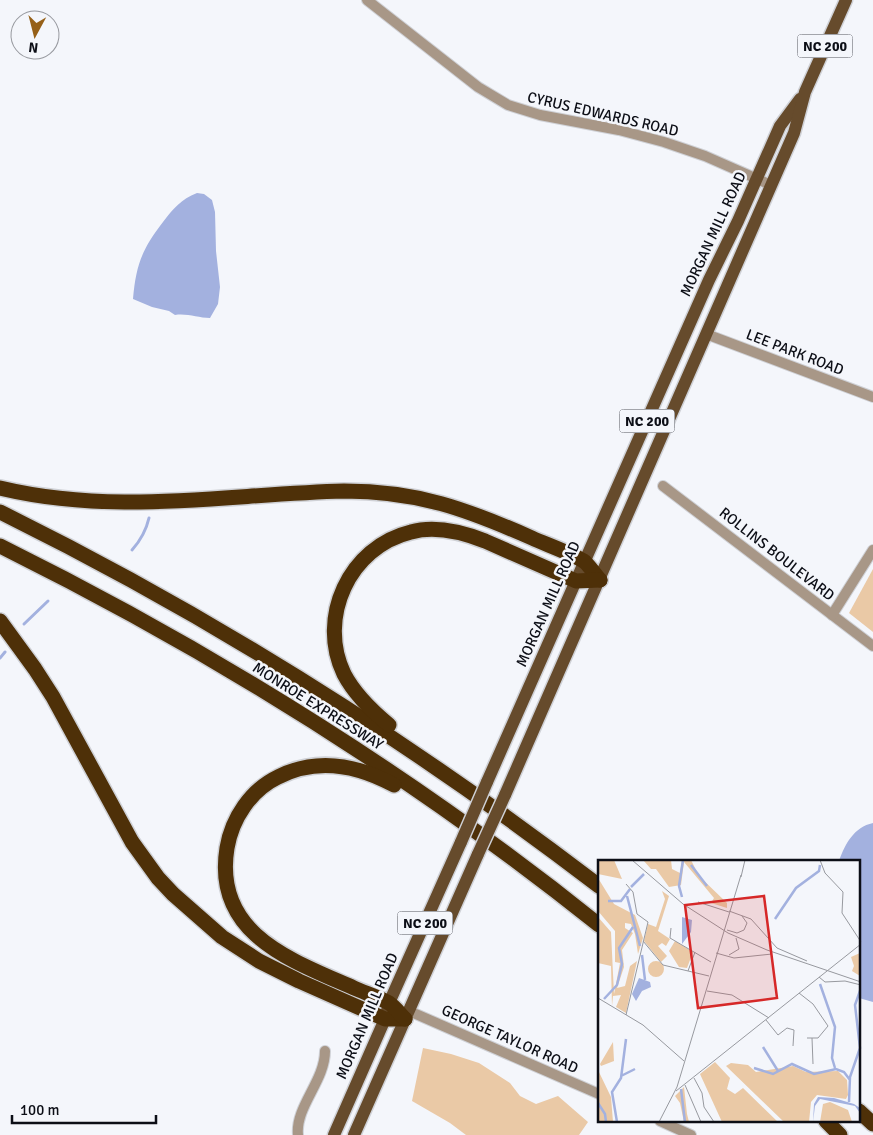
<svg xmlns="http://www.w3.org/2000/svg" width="873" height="1135" viewBox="0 0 873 1135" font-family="Signika,sans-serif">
  <rect width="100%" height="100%" fill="#f4f6fb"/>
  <g fill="#eac9a6">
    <polygon points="873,569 873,632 849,613"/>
    <polygon points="423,1048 451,1054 479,1063 510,1083 520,1096 536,1104 558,1096 588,1122 579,1135 466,1135 450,1123 412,1101"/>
  </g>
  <g fill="#a3b1df">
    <path d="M197,193L204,194L212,200L215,212L216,251L220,287L218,304L210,318C198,318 187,313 175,315L169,311L152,307L133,299C136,265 142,249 163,222C173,209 181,199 197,193Z"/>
    <path d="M873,823V1002L859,998V861H839C845,844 854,827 873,823Z"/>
  </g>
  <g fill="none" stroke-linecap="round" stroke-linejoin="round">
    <g stroke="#a3b1df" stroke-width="3">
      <path d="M132,550C141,540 146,531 149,518"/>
      <polyline points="24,624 48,601"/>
      <polyline points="0,658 5,652"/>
    </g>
    <defs>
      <g id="minor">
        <polyline points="367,0 478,87 508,105 540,115 619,130 664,142 705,156 771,185"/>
        <polyline points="706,334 873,397"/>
        <polyline points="663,486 873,646"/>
        <polyline points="832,615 873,550"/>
        <polyline points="409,1011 599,1094"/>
        <polyline points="660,1121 691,1135"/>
        <path d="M298,1135C295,1107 325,1081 325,1051"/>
      </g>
      <g id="major">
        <polyline points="487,782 709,280 738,221 780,126 800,99"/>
        <polyline points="505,795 794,133 805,92 846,0"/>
        <polyline points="334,1135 385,1019 389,1003 461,842"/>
        <polyline points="354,1135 478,854"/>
      </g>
      <g id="highway">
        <path d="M0,488C117,516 227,494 344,491C418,491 466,509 532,538C545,544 576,555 585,562C590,567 595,574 600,580"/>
        <path d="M0,512C213,617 411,742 599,886"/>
        <path d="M0,546C212,651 414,777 599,925"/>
        <polyline points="0,621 35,669 53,697 132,842 158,878 173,894 222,937 259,961 299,981 385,1019 405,1019"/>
        <path d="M389,725C372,711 355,695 344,674C317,618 349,547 411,532C436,525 462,532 485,541L576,581L600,580"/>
        <path d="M394,785C357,765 317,757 278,777C251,790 232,818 227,848C213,934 291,960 354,988C365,993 379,997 389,1003C395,1007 400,1014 405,1019"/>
        <polyline points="859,1111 873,1124"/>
        <polyline points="826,1121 840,1135"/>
      </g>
    </defs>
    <use href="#minor" stroke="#cfd1d6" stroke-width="12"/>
    <use href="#major" stroke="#cfd1d6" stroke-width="15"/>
    <use href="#highway" stroke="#cfd1d6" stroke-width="18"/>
    <use href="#minor" stroke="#a89787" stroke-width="10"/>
    <use href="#major" stroke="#664b2c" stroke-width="12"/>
    <use href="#highway" stroke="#4e3008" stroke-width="15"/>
    <defs>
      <g id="major-bridge">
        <polyline points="461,842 487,782"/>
        <polyline points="478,854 505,795"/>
      </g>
    </defs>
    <use href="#major-bridge" stroke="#cfd1d6" stroke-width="15" stroke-linecap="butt"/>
    <use href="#major-bridge" stroke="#664b2c" stroke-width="12"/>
  </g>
  <g text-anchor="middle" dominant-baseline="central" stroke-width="5" stroke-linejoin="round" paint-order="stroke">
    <g fill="#f4f6fb" stroke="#52545b" stroke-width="1">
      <rect x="797.5" y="34.5" width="55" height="23" rx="4"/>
      <rect x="619.5" y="409.5" width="55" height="23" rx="4"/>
      <rect x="397.5" y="911.5" width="55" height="23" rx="4"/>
    </g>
    <g font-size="14" font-weight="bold" fill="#0c0e16">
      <text x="825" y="46">NC 200</text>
      <text x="647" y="421">NC 200</text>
      <text x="425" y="923">NC 200</text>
    </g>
    <g font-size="15" fill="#0c0e16" stroke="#f4f6fb">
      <text transform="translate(603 114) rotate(13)">CYRUS EDWARDS ROAD</text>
      <text transform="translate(713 234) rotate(-65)">MORGAN MILL ROAD</text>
      <text transform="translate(795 352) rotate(21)">LEE PARK ROAD</text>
      <text transform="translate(777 554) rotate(38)">ROLLINS BOULEVARD</text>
      <text transform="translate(548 604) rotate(-66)">MORGAN MILL ROAD</text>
      <text transform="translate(318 706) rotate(32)">MONROE EXPRESSWAY</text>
      <text transform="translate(367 1016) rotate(-67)">MORGAN MILL ROAD</text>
      <text transform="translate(510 1039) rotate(24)">GEORGE TAYLOR ROAD</text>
    </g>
  </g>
  <g transform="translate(598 860)">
    <rect width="262" height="262" fill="#f4f6fb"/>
    <path d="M0,0H16L24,19L0,14ZM45,0H73L74,9L82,13L84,0H93L101,16L129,43V48L113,43L116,38L86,2L83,25L71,27L58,9H53ZM0,18L16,44L37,55L45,78L40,94L37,74L33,64L27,63V68L35,73L24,90L26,107L19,128L27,126L32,106L39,101L28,153L18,147L23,135L15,136L14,146L13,106L0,103V57L13,72L16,134L22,103L17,102V71L0,51ZM64,31L71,36L60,71L72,79L68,86L64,83L60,86L69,96L63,102L46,81L50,64L58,67L67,39ZM77,81L95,92L89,108L81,107L71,91ZM262,93V116L254,111L256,106L253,97ZM50 109a8 8 0 1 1 16 0a8 8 0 1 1-16 0ZM15,182L16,201L3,206L2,204ZM117,202L132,218L129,229L137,234L145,228L180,262H124L102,214ZM133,203L150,205L158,212L195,206L208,212L240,211L249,220L250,235L248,239L219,235L213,242L211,262H186L128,206ZM0,210L13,237L15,262H0ZM86,227L89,254L91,262H86L82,243L77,236ZM232,242L250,250L254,262H222L225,244Z" fill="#eac9a6"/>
    <path d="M84,57L94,60L93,72L84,84ZM41,118L52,122L53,127L44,131L38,141L34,134ZM220,237L236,238L256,244L262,248V253L257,246L222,239L217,246L215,262L216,244Z" fill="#a3b1df"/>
    <path fill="none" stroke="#a3b1df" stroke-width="2.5" d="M93,5L109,26M33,27L46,14M29,36L42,86M84,37L81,26L85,0M10,41H23L32,29M177,59L198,28L221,11L222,5M44,95L47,120M222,124L237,167L234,198L237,208M6,139L19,125L24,104L21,88L35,67M165,187L180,211M156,208L175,214L194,204L216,214L238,209L246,212L252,220M23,216L37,209M83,229L87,262M251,242L252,217L262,188L257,145L263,128M0,243L7,254L8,262M19,262L14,232L23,218L28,179"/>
    <path fill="none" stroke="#97999f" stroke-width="1" d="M34,0L85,44L130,73L169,90L263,122M222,0L227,13L245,32L244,53L263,82M143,17L147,0M100,42L131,52M131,51L153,59L179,88L209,101M73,68L72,78L113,102M129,70L139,73L146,70L149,63L144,56M45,81L65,105L111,116M118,93L136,98L174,94M131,95L141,89L138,78M90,111L97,92M221,117L227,122L247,121L263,125M109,131L134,135L171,158M201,133L215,144L230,166L220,178H209M0,138L45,165L86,201M28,155L50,62L39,54L35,32L28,24M168,160L180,175L189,168L196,170L195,186M214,178L215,204M96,218L104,233L106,247L116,262M87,225L103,262M78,231L263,84M61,262L79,227L143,15"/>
    <path fill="#d62828" fill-opacity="0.15" stroke="#d62828" stroke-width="2.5" d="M166,36L179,138L100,148L87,45Z"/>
    <rect width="262" height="262" fill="none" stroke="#0c0e16" stroke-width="2.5"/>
  </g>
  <g transform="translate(35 35) rotate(187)"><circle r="24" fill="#f4f6fb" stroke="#97999f"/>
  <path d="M0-4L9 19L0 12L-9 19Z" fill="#966018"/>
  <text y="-8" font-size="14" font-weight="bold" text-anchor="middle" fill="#0c0e16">N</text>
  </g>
  <path d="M12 1115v8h144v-8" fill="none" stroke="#0c0e16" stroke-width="2.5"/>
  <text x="20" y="1115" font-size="15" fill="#0c0e16" stroke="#f4f6fb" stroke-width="4" paint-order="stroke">100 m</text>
</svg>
